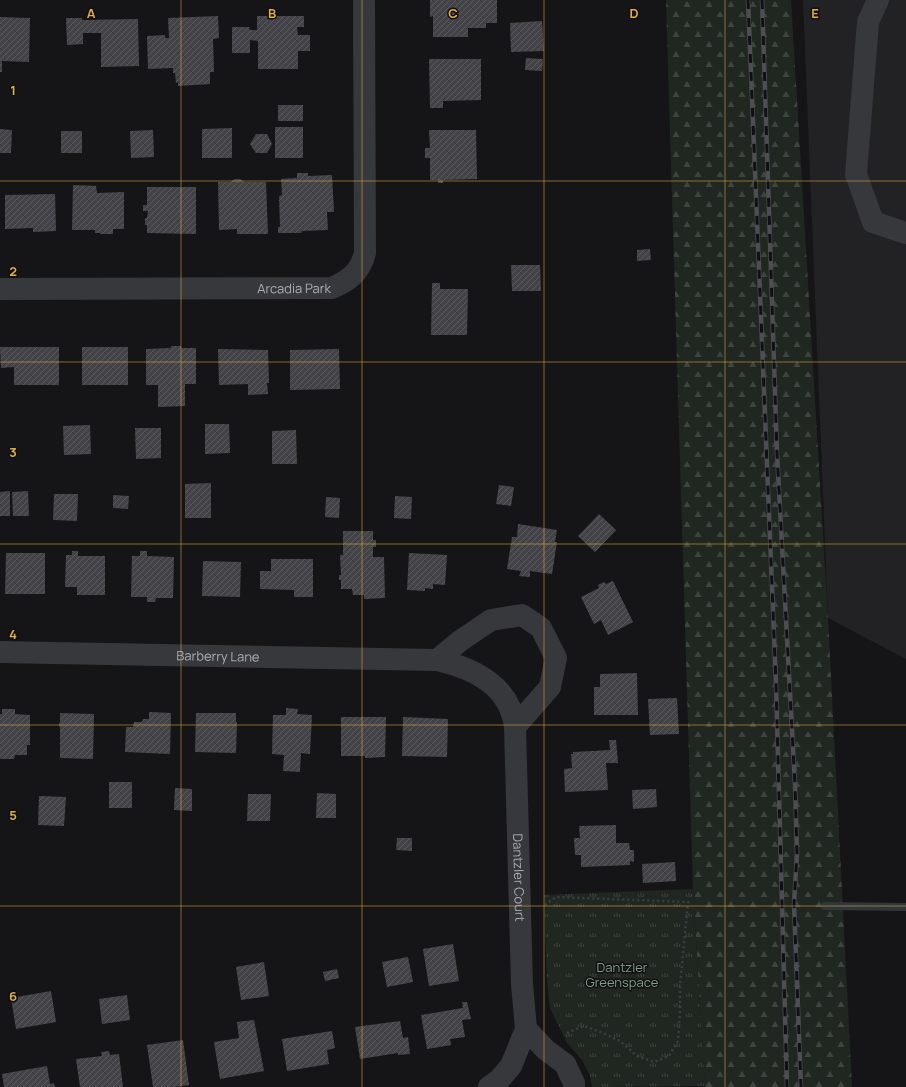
<svg xmlns="http://www.w3.org/2000/svg" width="906" height="1087" viewBox="0 0 906 1087" font-family="Manrope,sans-serif">
  <defs>
    <pattern id="grass-tufts" width="24" height="20" patternUnits="userSpaceOnUse"><rect width="24" height="20" fill="#202721"/><path d="M3 7l-1-3M5 7V3M7 7l1-3M15 17l-1-3M17 17v-4M19 17l1-3" fill="none" stroke="#3e443f"/></pattern>
    <pattern id="forest-firs" width="22" height="20" patternUnits="userSpaceOnUse"><rect width="22" height="20" fill="#202721"/><path d="M5 1l3.5 6h-7zM16 11l3.5 6h-7z" fill="#3e443f"/></pattern>
    <pattern id="building-hatch" width="6" height="6" patternUnits="userSpaceOnUse"><rect width="6" height="6" fill="#434347"/><path d="M-1 1l2-2M0 6l6-6M5 7l2-2" fill="none" stroke="#5b5b5f"/></pattern>
  </defs>
  <rect width="100%" height="100%" fill="#151517"/>
  <polygon fill="#222224" points="803,0 906,0 906,659 828,618"/>
  <polygon fill="url(#grass-tufts)" points="693,889 705,1086 592,1087 590,1075 582,1060 567,1043 550,1008 547,981 544,895"/>
  <polygon fill="url(#forest-firs)" points="666,0 791,0 828,618 852,1087 705,1087 693,889"/>
  <g fill="none" stroke-linecap="round" stroke-linejoin="round">
    <polyline stroke="#2f363c" stroke-width="8" points="825,906 906,907"/>
  </g>
  <g fill="url(#building-hatch)">
    <polygon points="430,0 497,0 497,23 486,23 486,28 468,28 468,37 433,37 433,16 430,17"/>
    <polygon points="218,16 219,38 213,39 214,72 210,72 210,84 178,86 178,82 176,83 175,73 173,73 173,68 148,69 147,36 165,35 165,38 169,38 168,18"/>
    <polygon points="257,16 304,16 304,27 297,27 298,35 310,35 310,51 298,51 298,69 258,69 258,41 250,40 250,53 232,53 232,27 249,27 250,30 257,30"/>
    <polygon points="0,17 30,18 29,62 2,61 2,72 0,72"/>
    <polygon points="66,18 82,18 82,20 138,19 139,66 101,67 101,33 83,33 83,44 67,45"/>
    <polygon points="542,21 544,51 511,52 510,23"/>
    <polygon points="526,58 543,59 542,71 525,70"/>
    <polygon points="429,59 481,59 481,100 443,101 443,108 430,108"/>
    <rect x="278" y="105" width="25" height="16"/>
    <rect x="275" y="127" width="28" height="31"/>
    <polygon points="232,128 232,158 202,158 202,129"/>
    <polygon points="0,129 12,130 11,153 0,153"/>
    <polygon points="153,130 154,157 131,158 130,131"/>
    <polygon points="429,130 476,130 477,179 443,180 443,183 438,183 438,180 430,180 430,158 425,158 425,148 430,148"/>
    <rect x="61" y="131" width="21" height="22"/>
    <polygon points="256,134 267,134 272,144 267,153 256,153 250,144"/>
    <polygon points="297,173 308,173 308,176 332,175 334,212 327,212 328,230 302,231 301,233 278,233 278,227 280,227 279,196 282,195 281,179 297,178"/>
    <polygon points="235,179 240,179 244,182 266,182 268,234 237,234 237,229 219,230 218,182 231,182"/>
    <polygon points="73,185 96,186 97,193 124,192 124,229 113,229 113,234 100,234 100,233 95,233 95,230 72,230"/>
    <polygon points="147,187 196,187 196,234 147,233 147,225 145,225 145,218 147,218 148,211 143,211 143,205 147,205"/>
    <polygon points="55,194 56,231 33,232 33,228 5,229 5,195"/>
    <polygon points="650,249 651,260 637,261 637,250"/>
    <polygon points="511,265 540,265 541,291 512,291"/>
    <polygon points="432,283 440,283 440,289 468,289 467,335 431,335"/>
    <polygon points="171,346 181,346 181,348 196,348 196,384 185,384 185,406 158,407 158,385 146,385 146,349 171,348"/>
    <polygon points="0,347 59,347 59,385 14,385 14,367 1,368"/>
    <rect x="82" y="347" width="46" height="38"/>
    <polygon points="218,349 268,350 269,383 267,383 268,394 248,395 248,384 219,385"/>
    <polygon points="339,349 340,389 290,390 290,350"/>
    <polygon points="205,424 229,424 230,453 205,454"/>
    <polygon points="90,425 91,454 64,455 63,426"/>
    <polygon points="135,428 161,428 161,458 136,459"/>
    <polygon points="296,430 297,464 272,464 272,431"/>
    <polygon points="211,483 211,518 185,518 185,484"/>
    <polygon points="499,485 514,487 511,506 496,504"/>
    <polygon points="10,491 10,516 0,516 0,492"/>
    <polygon points="28,491 29,516 13,516 12,492"/>
    <polygon points="54,494 78,494 77,521 53,520"/>
    <polygon points="113,495 129,496 128,509 113,508"/>
    <polygon points="395,496 412,497 411,519 394,518"/>
    <polygon points="326,497 340,498 339,518 325,517"/>
    <polygon points="599,514 616,530 595,552 578,536"/>
    <polygon points="518,524 557,530 555,542 557,542 552,574 530,571 530,577 519,576 521,571 507,569 512,537 517,537"/>
    <polygon points="343,531 373,531 373,540 376,540 376,547 373,547 373,557 384,557 385,598 364,599 364,595 353,595 352,589 341,589 341,580 339,580 339,575 341,575 340,555 343,555"/>
    <polygon points="72,551 78,551 78,556 105,556 105,595 77,595 77,587 65,587 66,555 72,555"/>
    <polygon points="140,551 147,551 147,556 174,557 173,598 156,598 155,602 147,602 147,597 131,597 132,556 140,556"/>
    <polygon points="6,553 45,553 45,594 5,594"/>
    <polygon points="409,553 447,555 445,585 433,584 433,589 425,588 425,591 407,590"/>
    <polygon points="271,559 313,559 313,597 294,597 294,590 260,589 260,571 271,571"/>
    <polygon points="203,561 241,562 240,597 202,596"/>
    <polygon points="613,581 633,622 608,635 601,620 594,624 581,597 599,588 598,585 604,582 606,584"/>
    <polygon points="637,673 638,715 594,715 594,687 600,687 600,674"/>
    <polygon points="677,698 679,734 650,735 648,699"/>
    <polygon points="286,708 298,709 297,714 312,715 310,754 301,753 300,772 283,771 284,755 272,754 273,715 286,715"/>
    <polygon points="2,709 15,709 15,714 30,715 30,745 27,745 27,755 15,755 14,759 0,759 0,714 2,714"/>
    <polygon points="149,712 171,713 170,754 125,752 126,727 133,727 134,722 142,722 143,719 149,719"/>
    <polygon points="60,713 94,714 93,759 60,758 60,727 59,726 59,723 60,723"/>
    <polygon points="196,713 236,713 236,722 237,722 236,753 195,752"/>
    <polygon points="341,717 386,717 385,757 365,758 365,756 341,756"/>
    <polygon points="403,717 448,719 447,757 402,756"/>
    <polygon points="609,740 616,740 618,763 606,763 608,790 565,792 564,769 572,768 571,754 573,754 573,752 610,750"/>
    <rect x="109" y="782" width="23" height="26"/>
    <polygon points="175,788 192,789 192,811 174,810"/>
    <polygon points="656,789 657,807 633,809 632,790"/>
    <polygon points="317,793 336,794 336,818 316,818"/>
    <polygon points="248,794 271,794 270,821 247,821"/>
    <polygon points="39,796 66,797 64,826 38,825"/>
    <polygon points="616,825 616,843 629,843 630,850 634,850 634,862 630,861 630,865 581,867 581,855 575,855 574,838 580,838 579,826"/>
    <polygon points="397,838 412,838 412,851 396,850"/>
    <polygon points="675,862 676,881 643,883 642,864"/>
    <polygon points="453,944 459,981 429,986 423,949"/>
    <polygon points="408,957 413,982 387,987 382,962"/>
    <polygon points="264,962 269,996 241,1000 236,967"/>
    <polygon points="337,969 339,978 325,981 323,972"/>
    <polygon points="51,991 56,1022 16,1029 11,998"/>
    <polygon points="127,995 130,1020 102,1024 99,999"/>
    <polygon points="462,1002 467,1002 471,1019 462,1020 465,1037 450,1039 451,1045 427,1049 421,1015 463,1008"/>
    <polygon points="254,1020 264,1071 220,1079 214,1042 239,1038 237,1022"/>
    <polygon points="400,1021 403,1038 408,1037 410,1054 398,1055 398,1053 360,1059 355,1027"/>
    <polygon points="332,1031 335,1048 327,1050 329,1064 287,1071 282,1039"/>
    <polygon points="183,1040 189,1085 173,1087 153,1087 147,1045"/>
    <polygon points="109,1051 110,1055 119,1054 123,1087 80,1087 76,1059 102,1056 101,1052"/>
    <polygon points="47,1066 50,1084 54,1083 55,1087 4,1087 2,1074"/>
  </g>
  <g fill="none" stroke-linecap="round" stroke-linejoin="round">
    <polyline stroke="#3d3e43" stroke-width="2.5" stroke-dasharray="2 3" stroke-linecap="butt" points="545,905 556,897 688,902 680,986 680,1011 678,1041 669,1056 654,1062 637,1056 620,1041 603,1033 584,1026 564,1034"/>
    <g stroke="#37383c" stroke-width="22">
      <polyline points="878,0 868,22 856,174 873,222 906,233"/>
      <path id="s1" d="M0,289L332,288C350,280 360,272 365,253L364,0"/>
      <path id="s2" d="M0,652L437,660C473,668 510,685 515,727L522,984L526,1029L511,1066L499,1080L489,1087"/>
      <polyline points="437,660 460,641 491,620 522,615 541,628 556,658 550,687 515,727"/>
      <polyline points="526,1029 546,1050 565,1064 574,1083 574,1087"/>
    </g>
    <defs>
      <g id="rail">
        <polyline points="748,0 776,684 787,1087"/>
        <polyline points="762,0 777,453 795,785 797,853 794,904 801,1087"/>
      </g>
    </defs>
    <use href="#rail" stroke="#4c4e53" stroke-width="4.5"/>
    <use href="#rail" stroke="#101012" stroke-width="3" stroke-dasharray="9" stroke-linecap="butt"/>
  </g>
  <path fill="none" stroke="#e1ad44" stroke-width="1" stroke-opacity="0.55" d="M181,0V1087M362,0V1087M544,0V1087M725,0V1087M0,181H906M0,362H906M0,544H906M0,725H906M0,906H906"/>
  <g text-anchor="middle" dominant-baseline="central" stroke-width="3" stroke-linejoin="round" paint-order="stroke">
    <g font-size="13" fill="#a9adb6" stroke="#101012">
      <text stroke="none"><textPath href="#s1" startOffset="294">Arcadia Park</textPath></text>
      <text stroke="none"><textPath href="#s2" startOffset="218">Barberry Lane</textPath></text>
      <text stroke="none"><textPath href="#s2" startOffset="698">Dantzler Court</textPath></text>
    </g>
    <g font-size="13" fill="#819f83" stroke="#101012">
      <text x="622" y="967">Dantzler<tspan x="622" dy="15">Greenspace</tspan></text>
    </g>
  </g>
  <g font-size="13" text-anchor="middle" font-weight="bold" fill="#e1ad44" stroke="#101012" stroke-width="3" stroke-linejoin="round" paint-order="stroke">
    <text x="91" y="18">A</text>
    <text x="272" y="18">B</text>
    <text x="453" y="18">C</text>
    <text x="634" y="18">D</text>
    <text x="815" y="18">E</text>
    <text x="13" y="95">1</text>
    <text x="13" y="276">2</text>
    <text x="13" y="457">3</text>
    <text x="13" y="639">4</text>
    <text x="13" y="820">5</text>
    <text x="13" y="1001">6</text>
  </g>
</svg>
